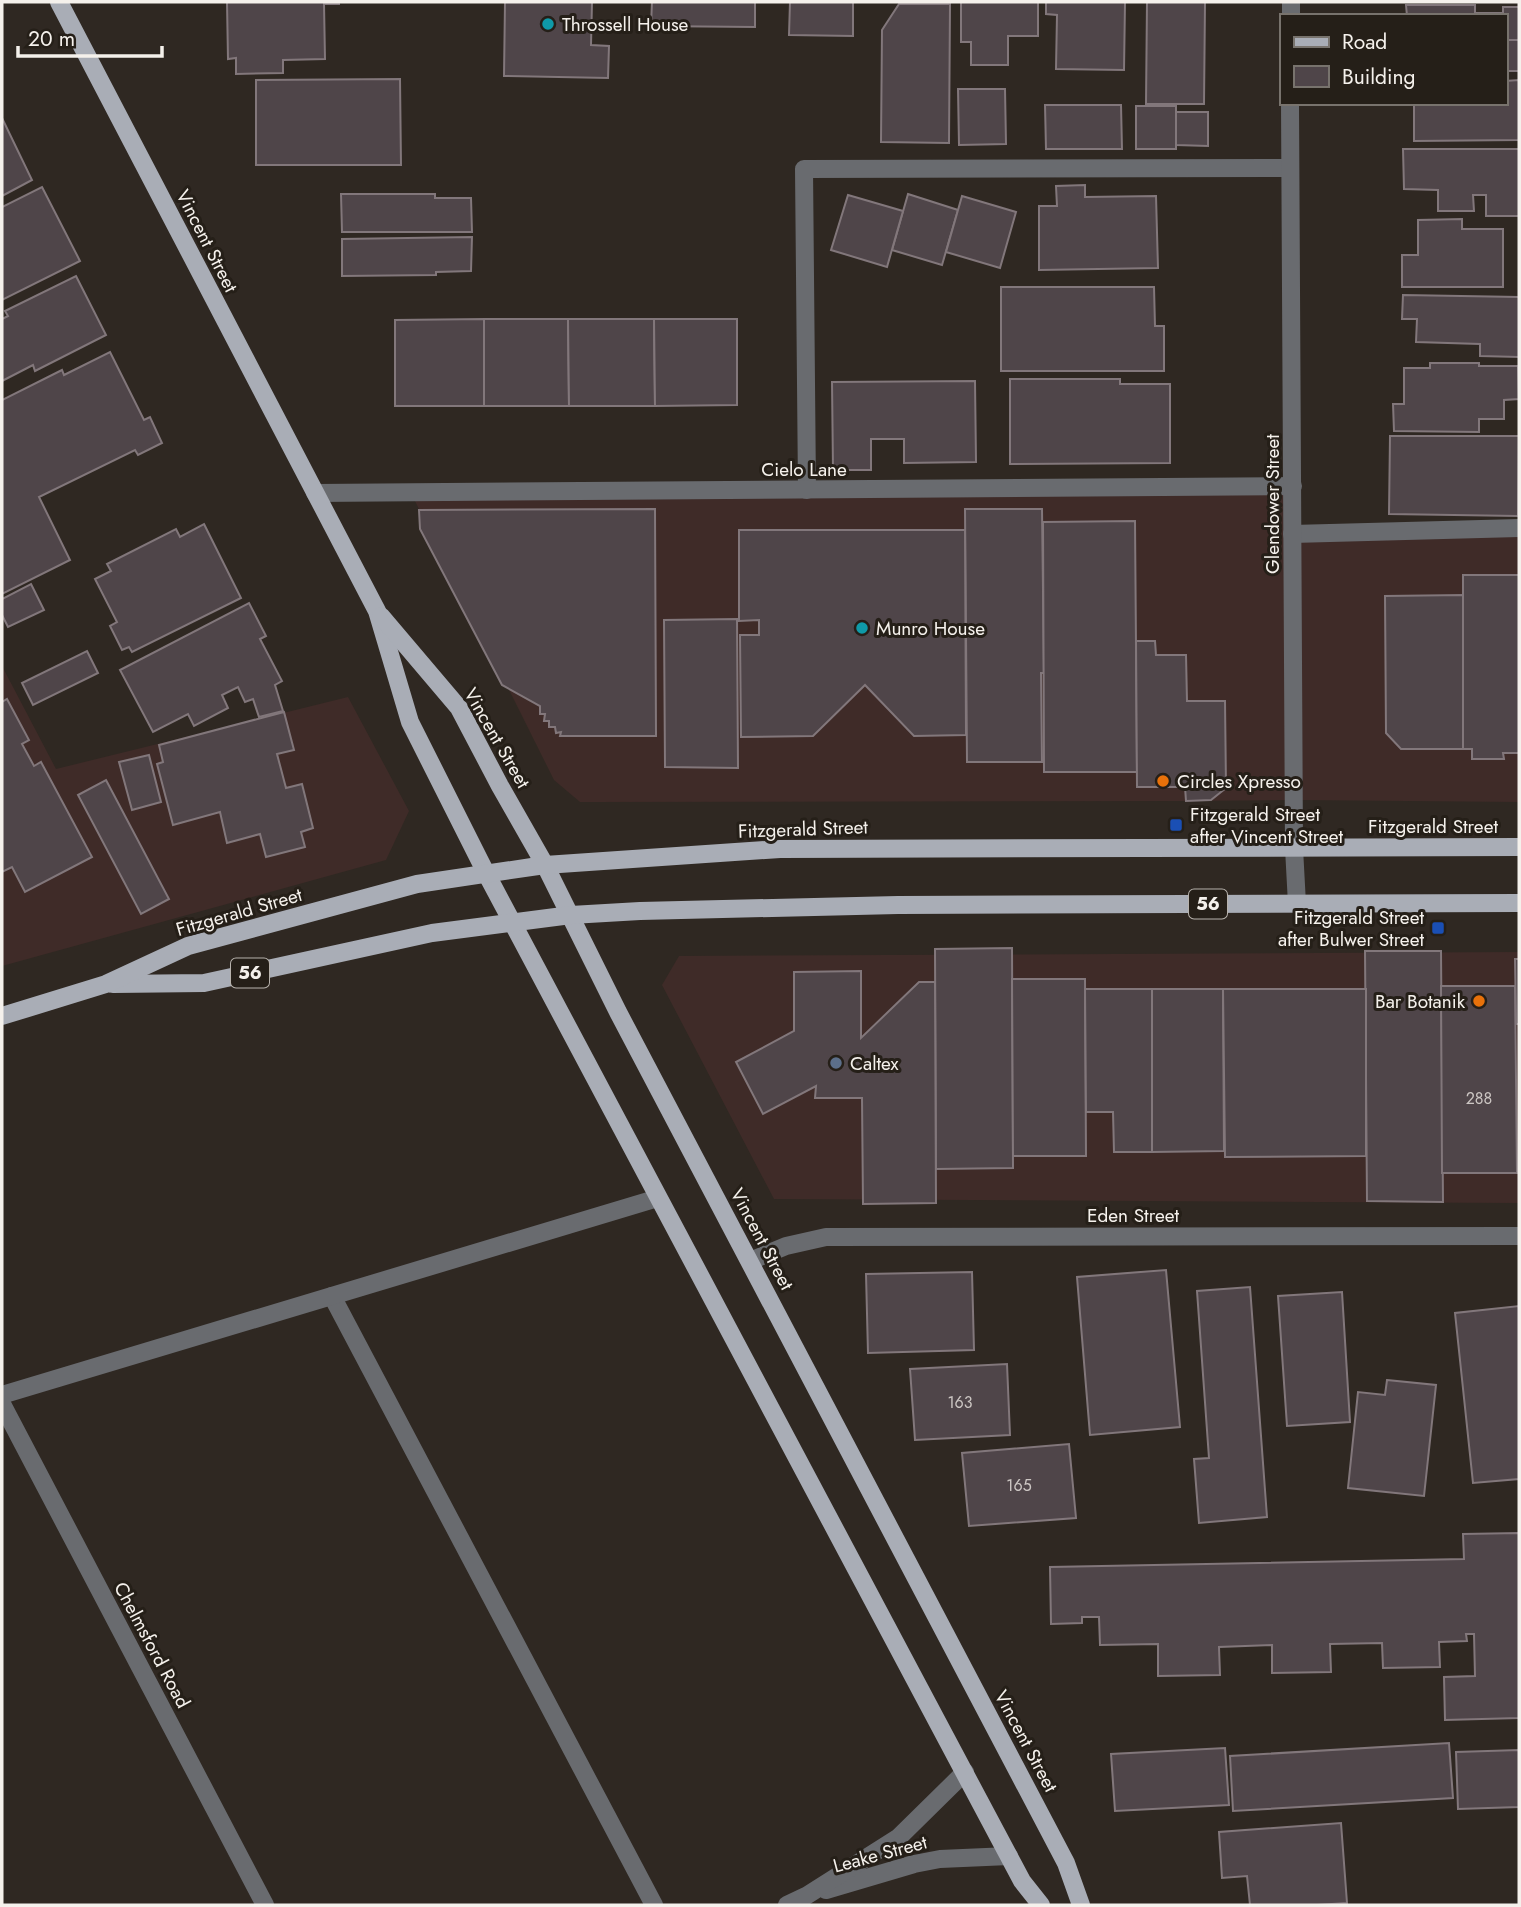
<svg xmlns="http://www.w3.org/2000/svg" width="1521" height="1907" viewBox="0 0 1521 1907" font-family="Jost,sans-serif">
  <style>
    .commercial { fill: #3f2b28 }
    .building { fill: #4f4549; stroke: #82777b; stroke-width: 2 }
    .lines { fill: none; stroke-linecap: round; stroke-linejoin: round }
    .lane { stroke: #696b6f; stroke-width: 18 }
    .street { stroke: #696b6f; stroke-width: 18 }
    .primary { stroke: #a9adb6; stroke-width: 18 }
    .culture-dot { fill: #0f9aa8; stroke: #251f18; stroke-width: 2.5 }
    .food-dot { fill: #e8710a; stroke: #251f18; stroke-width: 2.5 }
    .transit-dot { fill: #1a4fb4; stroke: #251f18; stroke-width: 2.5 }
    .service-dot { fill: #5c6f8a; stroke: #251f18; stroke-width: 2.5 }
    .labels { text-anchor: middle; dominant-baseline: central; stroke-width: 6; stroke-linejoin: round; paint-order: stroke }
    .number-label { font-size: 16px; fill: #ccc6c3 }
    .shield { fill: #251f18; stroke: #b7b2ac; stroke-width: 2 }
    .shield-label { font-size: 18px; font-weight: bold; fill: #f5f1ec }
    .poi-label { font-size: 19px; fill: #f5f1ec; stroke: #251f18; text-anchor: start }
    .street-label { font-size: 19px; fill: #f5f1ec; stroke: #251f18 }
  </style>
  <rect width="100%" height="100%" fill="#2f2822"/>
  <g class="commercial">
    <path d="M 1293,486 L 1292,534 L 1519,528 L 1519,802 L 1295,800 L 1186,801 L 580,802 L 554,780 L 411,493 Z"/>
    <path d="M 2,666 L 56,769 L 348,697 L 409,811 L 386,860 L 2,966 Z"/>
    <path d="M 1519,952 L 1519,1203 L 774,1199 L 662,985 L 679,956 Z"/>
  </g>
  <g class="building">
    <path d="M 227,2 L 339,2 L 339,4 L 324,4 L 325,59 L 283,60 L 283,73 L 236,74 L 236,58 L 228,59 Z"/>
    <path d="M 505,2 L 592,2 L 591,45 L 609,46 L 608,78 L 504,76 Z"/>
    <path d="M 652,2 L 755,2 L 755,27 L 651,26 Z"/>
    <path d="M 790,2 L 853,2 L 853,36 L 789,35 Z"/>
    <path d="M 961,2 L 1038,2 L 1038,36 L 1008,36 L 1008,65 L 971,65 L 971,42 L 961,42 Z"/>
    <path d="M 1046,2 L 1125,2 L 1124,70 L 1056,69 L 1057,15 L 1046,14 Z"/>
    <path d="M 1147,2 L 1205,2 L 1204,104 L 1146,104 Z"/>
    <path d="M 899,4 L 950,4 L 949,143 L 881,142 L 882,30 Z"/>
    <path d="M 1406,5 L 1475,5 L 1475,13 L 1503,13 L 1503,7 L 1519,7 L 1519,40 L 1505,40 L 1505,16 L 1407,16 Z"/>
    <rect x="1505" y="40" width="14" height="31"/>
    <path d="M 400,79 L 401,165 L 256,165 L 256,80 Z"/>
    <path d="M 1519,80 L 1519,140 L 1414,141 L 1414,103 L 1505,103 L 1505,81 Z"/>
    <path d="M 958,89 L 1005,89 L 1006,144 L 959,145 Z"/>
    <path d="M 1045,105 L 1121,105 L 1122,149 L 1046,149 Z"/>
    <rect x="1136" y="106" width="40" height="43"/>
    <path d="M 1176,112 L 1208,112 L 1208,146 L 1176,145 Z"/>
    <path d="M 2,118 L 32,180 L 2,196 Z"/>
    <path d="M 1403,149 L 1519,149 L 1519,216 L 1486,216 L 1486,195 L 1473,195 L 1474,211 L 1438,211 L 1438,190 L 1404,189 Z"/>
    <path d="M 1085,185 L 1085,197 L 1156,196 L 1158,268 L 1039,270 L 1039,206 L 1057,206 L 1056,186 Z"/>
    <path d="M 42,187 L 80,261 L 2,300 L 2,207 Z"/>
    <path d="M 341,194 L 435,194 L 435,198 L 471,198 L 472,232 L 342,232 Z"/>
    <path d="M 908,194 L 958,210 L 942,265 L 892,250 Z"/>
    <path d="M 848,195 L 903,211 L 887,267 L 831,250 Z"/>
    <path d="M 962,196 L 1016,212 L 1000,268 L 946,252 Z"/>
    <path d="M 1462,219 L 1462,229 L 1503,229 L 1503,287 L 1402,287 L 1402,255 L 1418,255 L 1418,220 Z"/>
    <path d="M 472,237 L 471,271 L 436,272 L 436,275 L 342,276 L 342,239 Z"/>
    <path d="M 76,276 L 106,335 L 35,371 L 33,365 L 2,381 L 2,319 L 8,316 L 5,311 Z"/>
    <path d="M 1001,287 L 1154,287 L 1155,326 L 1164,326 L 1164,371 L 1001,371 Z"/>
    <path d="M 1403,295 L 1519,297 L 1519,357 L 1480,356 L 1480,344 L 1416,342 L 1417,319 L 1402,319 Z"/>
    <path d="M 484,319 L 568,319 L 569,406 L 484,406 Z"/>
    <path d="M 484,319 L 484,406 L 395,406 L 395,320 Z"/>
    <path d="M 568,319 L 654,319 L 655,406 L 569,406 Z"/>
    <path d="M 654,319 L 737,319 L 737,405 L 655,406 Z"/>
    <path d="M 110,352 L 144,420 L 150,417 L 162,443 L 138,455 L 135,450 L 39,497 L 70,560 L 2,594 L 2,400 L 62,370 L 64,375 Z"/>
    <path d="M 1430,363 L 1479,363 L 1479,366 L 1518,366 L 1519,399 L 1504,400 L 1504,419 L 1479,419 L 1479,432 L 1394,431 L 1393,404 L 1404,404 L 1404,368 L 1430,368 Z"/>
    <path d="M 1010,379 L 1120,379 L 1120,384 L 1170,384 L 1170,463 L 1010,464 Z"/>
    <path d="M 975,381 L 976,462 L 904,463 L 904,439 L 871,439 L 871,470 L 833,470 L 832,382 Z"/>
    <path d="M 1390,436 L 1519,436 L 1518,516 L 1389,514 Z"/>
    <path d="M 655,509 L 656,736 L 560,736 L 561,732 L 556,733 L 555,727 L 549,727 L 549,721 L 544,721 L 545,714 L 540,714 L 540,706 L 502,685 L 420,529 L 419,510 Z"/>
    <path d="M 965,509 L 1042,509 L 1044,673 L 1041,673 L 1042,762 L 967,762 Z"/>
    <path d="M 1135,521 L 1137,772 L 1044,772 L 1043,522 Z"/>
    <path d="M 204,524 L 241,598 L 132,652 L 129,647 L 122,650 L 110,626 L 117,622 L 95,579 L 111,571 L 107,564 L 176,529 L 180,537 Z"/>
    <path d="M 739,530 L 965,530 L 966,735 L 914,736 L 865,685 L 813,736 L 741,737 L 740,635 L 759,635 L 759,620 L 739,621 Z"/>
    <path d="M 1463,575 L 1519,575 L 1519,753 L 1503,753 L 1504,759 L 1472,759 L 1472,749 L 1463,749 Z"/>
    <path d="M 31,584 L 44,610 L 8,627 L 2,615 L 2,599 Z"/>
    <path d="M 1463,595 L 1463,749 L 1401,749 L 1386,733 L 1385,596 Z"/>
    <path d="M 249,603 L 266,636 L 260,639 L 282,681 L 275,685 L 283,711 L 259,717 L 253,699 L 245,702 L 238,687 L 222,695 L 228,708 L 194,726 L 188,714 L 153,732 L 120,670 Z"/>
    <path d="M 737,619 L 738,768 L 665,767 L 664,620 Z"/>
    <path d="M 1136,641 L 1155,641 L 1156,655 L 1186,655 L 1187,701 L 1225,701 L 1226,788 L 1211,800 L 1186,801 L 1185,787 L 1137,787 Z"/>
    <path d="M 87,651 L 98,673 L 33,705 L 22,683 Z"/>
    <path d="M 7,699 L 29,740 L 22,744 L 34,766 L 41,762 L 92,857 L 25,892 L 12,867 L 2,872 L 2,702 Z"/>
    <path d="M 284,712 L 294,750 L 277,754 L 286,788 L 302,784 L 313,828 L 301,832 L 305,847 L 266,857 L 260,834 L 227,843 L 220,812 L 173,825 L 157,764 L 163,762 L 159,745 Z"/>
    <path d="M 149,755 L 161,802 L 132,810 L 119,762 Z"/>
    <path d="M 106,780 L 169,899 L 141,914 L 78,795 Z"/>
    <path d="M 1012,948 L 1013,1168 L 936,1169 L 935,949 Z"/>
    <path d="M 1365,951 L 1441,951 L 1443,1202 L 1367,1201 Z"/>
    <path d="M 1515,959 L 1519,959 L 1519,1024 L 1516,1024 Z"/>
    <path d="M 861,971 L 861,1038 L 919,982 L 935,982 L 936,1203 L 863,1204 L 862,1098 L 815,1098 L 816,1086 L 763,1114 L 736,1062 L 794,1031 L 794,972 Z"/>
    <path d="M 1012,979 L 1085,979 L 1086,1156 L 1013,1156 Z"/>
    <path d="M 1441,986 L 1515,986 L 1517,1173 L 1442,1173 Z"/>
    <path d="M 1085,989 L 1152,989 L 1152,1152 L 1114,1152 L 1113,1112 L 1086,1112 Z"/>
    <path d="M 1152,989 L 1223,989 L 1224,1151 L 1152,1152 Z"/>
    <path d="M 1223,989 L 1366,989 L 1366,1156 L 1225,1157 Z"/>
    <path d="M 1166,1270 L 1180,1427 L 1090,1435 L 1077,1277 Z"/>
    <path d="M 972,1272 L 974,1350 L 868,1353 L 866,1274 Z"/>
    <path d="M 1250,1287 L 1267,1517 L 1199,1523 L 1194,1459 L 1209,1458 L 1197,1291 Z"/>
    <path d="M 1342,1292 L 1350,1422 L 1287,1426 L 1278,1296 Z"/>
    <path d="M 1519,1306 L 1519,1479 L 1473,1483 L 1455,1313 Z"/>
    <path d="M 1007,1364 L 1010,1435 L 915,1440 L 910,1369 Z"/>
    <path d="M 1387,1380 L 1436,1385 L 1424,1496 L 1348,1488 L 1358,1392 L 1385,1395 Z"/>
    <path d="M 1069,1444 L 1076,1518 L 969,1526 L 962,1453 Z"/>
    <path d="M 1519,1533 L 1519,1718 L 1445,1720 L 1444,1677 L 1475,1676 L 1474,1634 L 1466,1634 L 1467,1641 L 1439,1642 L 1440,1667 L 1383,1668 L 1382,1643 L 1330,1644 L 1331,1672 L 1272,1673 L 1272,1645 L 1219,1647 L 1220,1675 L 1158,1676 L 1158,1644 L 1100,1645 L 1099,1617 L 1082,1617 L 1082,1623 L 1051,1624 L 1050,1567 L 1464,1559 L 1463,1534 Z"/>
    <path d="M 1449,1743 L 1453,1798 L 1233,1811 L 1230,1756 Z"/>
    <path d="M 1225,1748 L 1229,1805 L 1115,1811 L 1111,1754 Z"/>
    <path d="M 1519,1750 L 1519,1807 L 1458,1809 L 1456,1752 Z"/>
    <path d="M 1341,1823 L 1347,1903 L 1317,1905 L 1250,1905 L 1247,1876 L 1222,1878 L 1219,1832 Z"/>
  </g>
  <g class="lines">
    <g class="lane">
      <path d="M 807,490 L 804,169 L 1289,168"/>
      <path d="M 315,493 L 1293,486"/>
      <path d="M 1292,534 L 1519,528"/>
      <path d="M 332,1296 L 654,1905"/>
      <path d="M 2,1395 L 658,1198"/>
    </g>
    <g class="street">
      <path d="M 1291,16 L 1291,2"/>
      <path d="M 1290,103 L 1294,848 L 1297,904"/>
      <path d="M 750,1261 L 786,1246 L 826,1237 L 1519,1236"/>
      <path d="M 2,1404 L 265,1905"/>
      <path d="M 826,1890 L 914,1864 L 940,1859 L 1009,1856"/>
      <path d="M 787,1905 L 806,1896 L 899,1837 L 965,1772"/>
    </g>
    <g class="primary">
      <path d="M 59,2 L 377,611 L 410,722 L 486,873 L 1022,1881 L 1041,1905"/>
      <path d="M 381,616 L 459,708 L 500,786 L 545,865 L 618,1012 L 1066,1863 L 1081,1905"/>
      <path d="M 113,984 L 204,983 L 432,933 L 571,915 L 640,911 L 898,905 L 1519,903"/>
      <path d="M 2,1016 L 106,984 L 188,946 L 417,884 L 545,865 L 780,849 L 1519,847"/>
    </g>
  </g>
  <g class="culture-dot">
    <circle cx="548" cy="24" r="7"/>
    <circle cx="862" cy="628" r="7"/>
  </g>
  <g class="food-dot">
    <circle cx="1163" cy="781" r="7"/>
    <circle cx="1479" cy="1001" r="7"/>
  </g>
  <g class="transit-dot">
    <rect x="1169" y="818" width="14" height="14" rx="3.5"/>
    <rect x="1431" y="921" width="14" height="14" rx="3.5"/>
  </g>
  <circle class="service-dot" cx="836" cy="1063" r="7"/>
  <g class="labels">
    <g class="number-label">
      <text x="1479" y="1098">288</text>
      <text x="960" y="1402">163</text>
      <text x="1019" y="1485">165</text>
    </g>
    <g class="shield">
      <rect x="1189" y="889.5" width="38" height="29" rx="5"/>
      <rect x="231" y="958.5" width="38" height="29" rx="5"/>
    </g>
    <g class="shield-label">
      <text x="1208" y="904">56</text>
      <text x="250" y="973">56</text>
    </g>
    <g class="poi-label">
      <text x="562" y="24">Throssell House</text>
      <text x="876" y="628">Munro House</text>
      <text x="1177" y="781">Circles Xpresso</text>
      <text x="1190" y="814">Fitzgerald Street<tspan x="1190" dy="22">after Vincent Street</tspan></text>
      <text x="1424" y="917" text-anchor="end">Fitzgerald Street<tspan x="1424" dy="22">after Bulwer Street</tspan></text>
      <text x="1465" y="1001" text-anchor="end">Bar Botanik</text>
      <text x="850" y="1063">Caltex</text>
    </g>
    <g class="street-label">
      <text transform="translate(207 241) rotate(63)">Vincent Street</text>
      <text x="804" y="469">Cielo Lane</text>
      <text transform="translate(1272 504) rotate(-90)">Glendower Street</text>
      <text transform="translate(497 738) rotate(60)">Vincent Street</text>
      <text x="1433" y="826">Fitzgerald Street</text>
      <text transform="translate(803 829) rotate(-2)">Fitzgerald Street</text>
      <text transform="translate(239 912) rotate(-16)">Fitzgerald Street</text>
      <text x="1133" y="1215">Eden Street</text>
      <text transform="translate(762 1239) rotate(62)">Vincent Street</text>
      <text transform="translate(152 1645) rotate(62)">Chelmsford Road</text>
      <text transform="translate(1026 1741) rotate(62)">Vincent Street</text>
      <text transform="translate(880 1854) rotate(-15)">Leake Street</text>
    </g>
  </g>
  <rect width="1521" height="1907" fill="none" stroke="#f5f1ec" stroke-width="7"/>
  <rect x="1280" y="14" width="228" height="91" fill="#251f18" stroke="#78736d" stroke-width="2"/>
  <rect x="1294" y="37" width="35" height="10" fill="#a9adb6" stroke="#78736d" stroke-width="2"/>
  <text x="1342" y="49" font-size="21" fill="#f5f1ec">Road</text>
  <rect x="1294" y="66" width="35" height="21" fill="#4f4549" stroke="#78736d" stroke-width="2"/>
  <text x="1342" y="84" font-size="21" fill="#f5f1ec">Building</text>
  <path d="M18 46v10h144v-10" fill="none" stroke="#f5f1ec" stroke-width="3.5"/>
  <text x="28" y="46" font-size="21" fill="#f5f1ec" stroke="#251f18" stroke-width="5" paint-order="stroke">20 m</text>
</svg>
